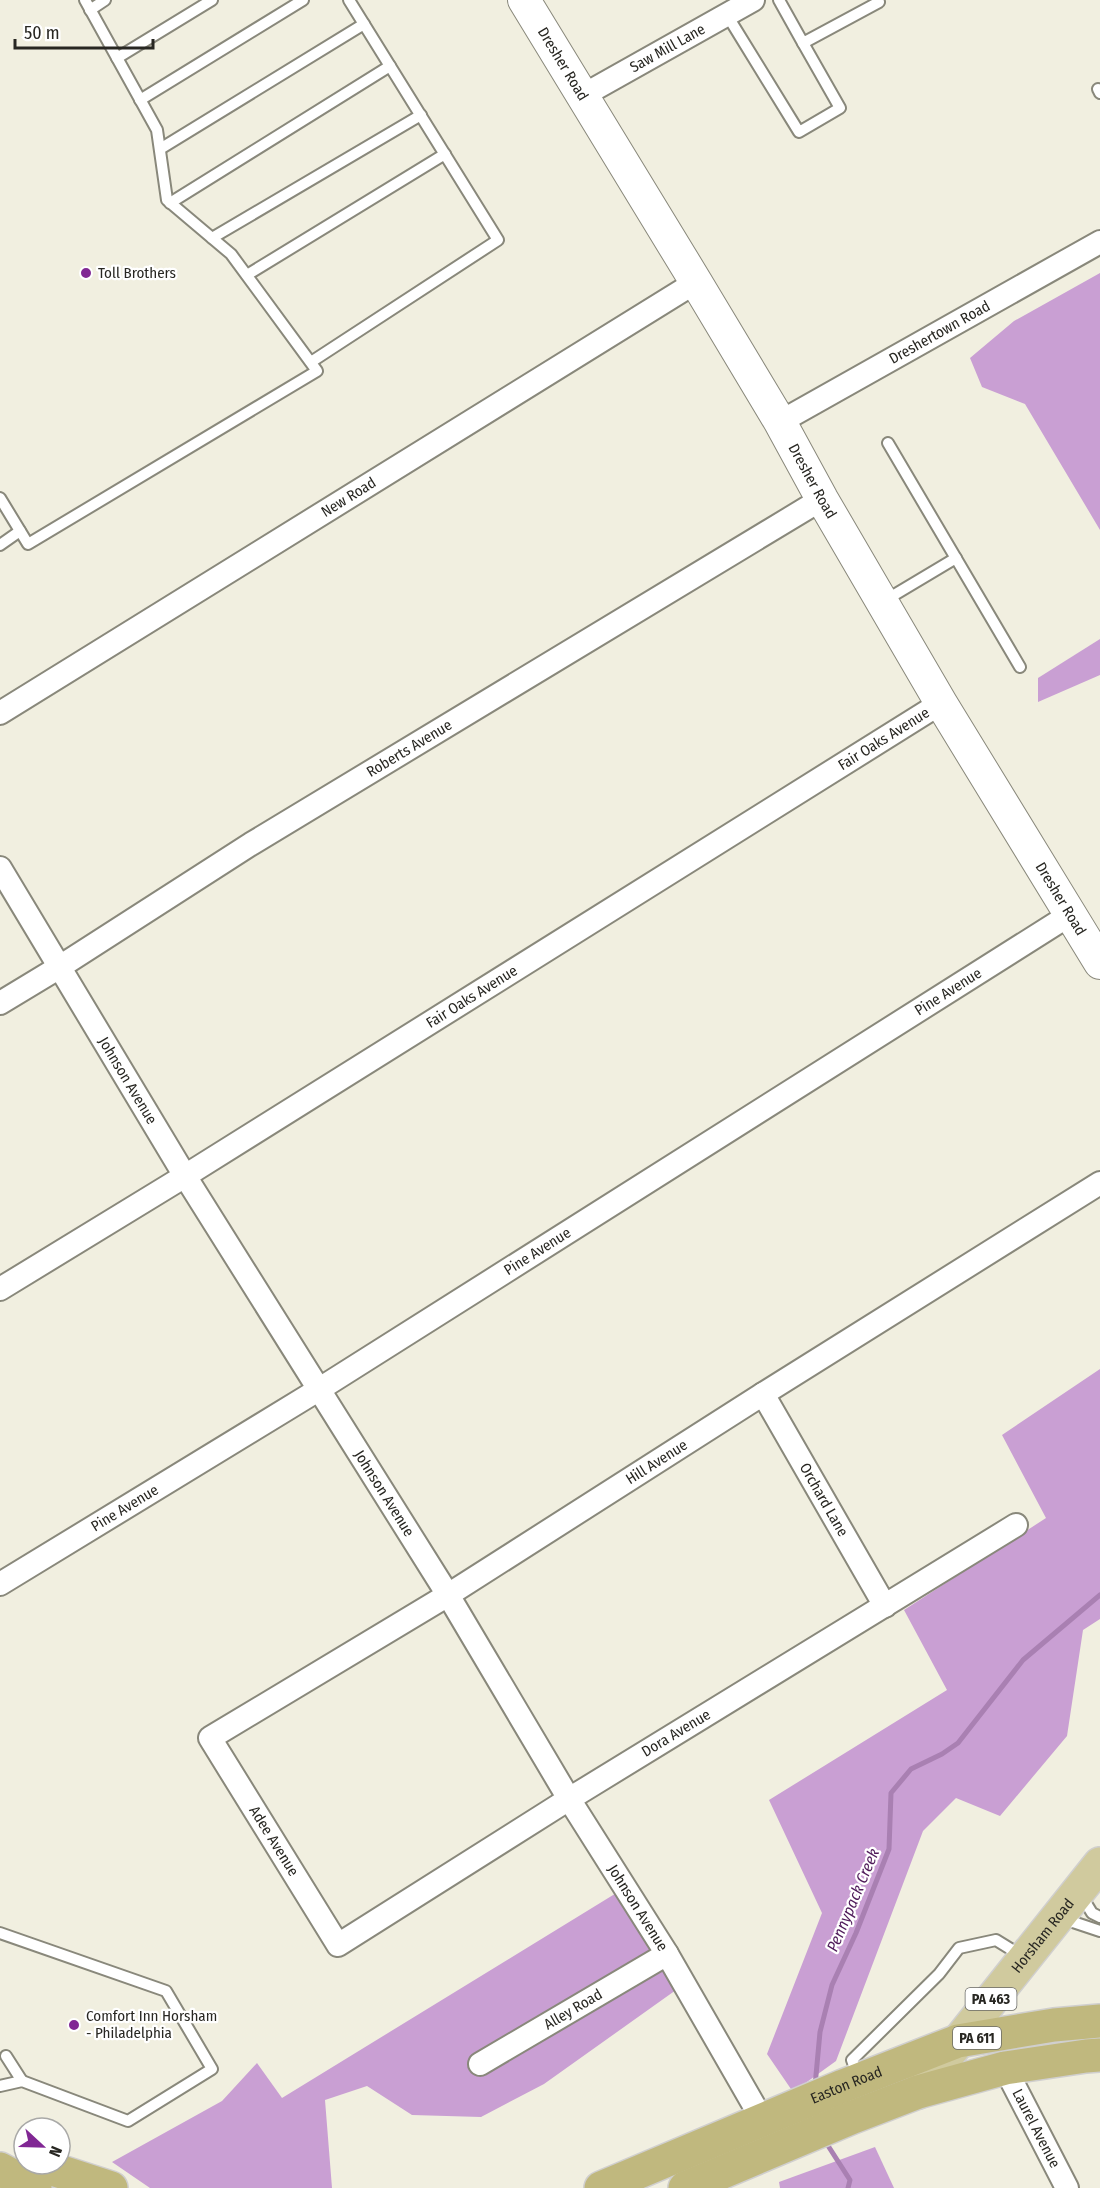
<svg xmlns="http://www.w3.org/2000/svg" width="1100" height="2188" viewBox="0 0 1100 2188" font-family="'Fira Sans Condensed',sans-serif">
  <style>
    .forest { fill: #c99fd3 }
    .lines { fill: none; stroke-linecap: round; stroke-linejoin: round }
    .stream { stroke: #a980b2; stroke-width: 5 }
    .service-casing { stroke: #89887b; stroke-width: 14 }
    .minor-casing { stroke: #89887b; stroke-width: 26 }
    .secondary-casing { stroke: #89887b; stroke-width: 34 }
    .primary-casing { stroke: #d0cfce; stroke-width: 36 }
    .trunk-casing { stroke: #d0cfce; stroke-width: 36 }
    .service { stroke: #fff; stroke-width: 10 }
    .minor { stroke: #fff; stroke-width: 22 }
    .secondary { stroke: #fff; stroke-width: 32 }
    .primary { stroke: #d0ca9e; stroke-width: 33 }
    .trunk { stroke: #c0b87e; stroke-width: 33 }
    .poi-dot { fill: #812794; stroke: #fff; stroke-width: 2 }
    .labels { text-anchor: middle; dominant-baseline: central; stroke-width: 4.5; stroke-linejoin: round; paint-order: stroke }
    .shield { fill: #fff; stroke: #686864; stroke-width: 1.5 }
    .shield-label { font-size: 14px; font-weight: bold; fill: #282722 }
    .street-label { font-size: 15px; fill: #282722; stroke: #fff }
    .poi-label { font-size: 15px; fill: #282722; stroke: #fff; text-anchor: start }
    .water-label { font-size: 16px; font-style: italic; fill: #4f1b5a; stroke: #fff }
  </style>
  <rect width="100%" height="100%" fill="#f1efe0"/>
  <g class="forest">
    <path d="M 1100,273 L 1100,530 L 1025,404 L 982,387 L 970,358 L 1014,321 Z"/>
    <path d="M 1100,639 L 1100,675 L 1038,702 L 1038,678 Z"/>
    <path d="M 1100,1369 L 1100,1619 L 1083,1630 L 1067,1736 L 1000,1816 L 956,1798 L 923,1831 L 836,2061 L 793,2092 L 767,2054 L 822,1913 L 769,1800 L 947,1690 L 904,1610 L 1046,1518 L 1002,1435 Z"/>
    <path d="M 618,1892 L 676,1990 L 544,2084 L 481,2117 L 412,2115 L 367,2086 L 325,2100 L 332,2188 L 150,2188 L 112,2162 L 222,2101 L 257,2063 L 282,2098 Z"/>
    <path d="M 875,2147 L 894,2188 L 780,2188 L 779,2182 Z"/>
  </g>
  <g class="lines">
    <g class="stream">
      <path d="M 815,2086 L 820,2032 L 832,1985 L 856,1933 L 889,1849 L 891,1793 L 911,1769 L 942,1754 L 958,1743 L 1023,1660 L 1100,1595"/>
      <path d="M 825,2141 L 850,2180 L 848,2188"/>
    </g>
    <g class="service-casing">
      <g id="service">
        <path d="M 779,0 L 803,43 L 879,2"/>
        <path d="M 90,10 L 105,0"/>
        <path d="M 727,15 L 799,132 L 840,108 L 803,43"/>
        <path d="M 117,58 L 212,0"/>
        <path d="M 1098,89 L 1100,93"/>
        <path d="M 140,100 L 303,0"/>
        <path d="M 160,149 L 364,24"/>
        <path d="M 170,203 L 390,66"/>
        <path d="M 212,238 L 421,115"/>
        <path d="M 247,275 L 445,154"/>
        <path d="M 311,362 L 498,240 L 349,0"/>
        <path d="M 888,443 L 1020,667"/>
        <path d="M 0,498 L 28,544 L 317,371 L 231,254 L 167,200 L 157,130 L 85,0"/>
        <path d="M 0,545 L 20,531"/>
        <path d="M 884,601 L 956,558"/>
        <path d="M 1081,1895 L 1092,1913 L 1100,1917"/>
        <path d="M 1064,1919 L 1100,1931"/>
        <path d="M 0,1933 L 166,1991 L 212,2069 L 128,2121 L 22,2081 L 0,2086"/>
        <path d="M 6,2056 L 22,2081"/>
        <path d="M 858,2077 L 852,2060 L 939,1974 L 959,1948 L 996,1940 L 1022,1956"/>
      </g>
    </g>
    <g class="minor-casing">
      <g id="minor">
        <path id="s1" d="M 582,96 L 753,0"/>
        <path id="s2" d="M 780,422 L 1100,242"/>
        <path id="s3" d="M 0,713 L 696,282"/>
        <path id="s4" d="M 0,868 L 185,1176 L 448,1595 L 569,1799 L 667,1954 L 763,2121"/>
        <path id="s5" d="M 0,1003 L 58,968 L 251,844 L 822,499"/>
        <path id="s6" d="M 0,1289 L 185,1176 L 941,703"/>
        <path id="s7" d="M 763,1394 L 885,1606"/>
        <path id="s8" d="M 1016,1525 L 569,1799 L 338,1945 L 210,1738 L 448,1595 L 763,1394 L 1100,1183"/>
        <path id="s9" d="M 0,1584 L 318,1390 L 1071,914"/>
        <path id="s10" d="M 480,2064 L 667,1954"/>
        <path id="s11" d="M 1005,2068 L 1067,2188"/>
      </g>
    </g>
    <g class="secondary-casing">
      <g id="secondary">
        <path id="s12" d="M 524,0 L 696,282 L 780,422 L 822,499 L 941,703 L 1100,963"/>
      </g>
    </g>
    <g class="primary-casing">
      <g id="primary">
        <path id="s13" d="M 918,2092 L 1100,1864"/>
      </g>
    </g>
    <g class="trunk-casing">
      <g id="trunk">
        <path d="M 37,2164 L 111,2188"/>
        <path d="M 0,2169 L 35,2188"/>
        <path id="s14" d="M 601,2188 L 843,2086 L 958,2041 L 1054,2025 L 1100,2021"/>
        <path d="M 685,2188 L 853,2117 L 918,2092 L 1005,2068 L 1086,2056 L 1100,2055"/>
      </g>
    </g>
    <use href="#service" class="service"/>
    <use href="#minor" class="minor"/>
    <use href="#secondary" class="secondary"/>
    <use href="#primary" class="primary"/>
    <use href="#trunk" class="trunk"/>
  </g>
  <g class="poi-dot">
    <circle cx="86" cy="273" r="6"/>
    <circle cx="74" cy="2025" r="6"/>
  </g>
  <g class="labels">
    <g class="shield">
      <rect x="965.5" y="1988" width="51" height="22" rx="4.5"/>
      <rect x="953" y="2027" width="48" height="22" rx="4.5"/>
    </g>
    <g class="shield-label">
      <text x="991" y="1999">PA 463</text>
      <text x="977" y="2038">PA 611</text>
    </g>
    <g class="street-label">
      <text stroke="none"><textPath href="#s1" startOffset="98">Saw Mill Lane</textPath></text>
      <text stroke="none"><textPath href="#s12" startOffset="75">Dresher Road</textPath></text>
      <text stroke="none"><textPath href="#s2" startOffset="183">Dreshertown Road</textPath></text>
      <text stroke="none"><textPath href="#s12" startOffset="561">Dresher Road</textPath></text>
      <text stroke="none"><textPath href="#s3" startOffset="410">New Road</textPath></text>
      <text stroke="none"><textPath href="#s6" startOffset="1041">Fair Oaks Avenue</textPath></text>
      <text stroke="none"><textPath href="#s5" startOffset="482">Roberts Avenue</textPath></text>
      <text stroke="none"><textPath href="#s12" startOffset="1047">Dresher Road</textPath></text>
      <text stroke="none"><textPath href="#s9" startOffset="1118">Pine Avenue</textPath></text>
      <text stroke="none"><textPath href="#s6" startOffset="555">Fair Oaks Avenue</textPath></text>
      <text stroke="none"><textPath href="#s4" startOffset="248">Johnson Avenue</textPath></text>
      <text stroke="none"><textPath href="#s9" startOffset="632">Pine Avenue</textPath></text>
      <text stroke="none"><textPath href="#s8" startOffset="1566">Hill Avenue</textPath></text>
      <text stroke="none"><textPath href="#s4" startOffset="734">Johnson Avenue</textPath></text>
      <text stroke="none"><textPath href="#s7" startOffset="122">Orchard Lane</textPath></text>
      <text stroke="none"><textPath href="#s9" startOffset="146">Pine Avenue</textPath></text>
      <text transform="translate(676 1733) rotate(-31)">Dora Avenue</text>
      <text transform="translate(274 1841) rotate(58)">Adee Avenue</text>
      <text stroke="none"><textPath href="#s4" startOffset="1220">Johnson Avenue</textPath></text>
      <text stroke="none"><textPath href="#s13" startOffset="200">Horsham Road</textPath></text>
      <text stroke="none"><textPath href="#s10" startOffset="108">Alley Road</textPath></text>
      <text stroke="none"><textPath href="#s14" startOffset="266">Easton Road</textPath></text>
      <text stroke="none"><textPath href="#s11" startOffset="68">Laurel Avenue</textPath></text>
    </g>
    <g class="poi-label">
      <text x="98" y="273">Toll Brothers</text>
      <text x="86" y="2016">Comfort Inn Horsham<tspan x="86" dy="17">- Philadelphia</tspan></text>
    </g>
    <g class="water-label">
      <text transform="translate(853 1900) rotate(-67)">Pennypack Creek</text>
    </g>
  </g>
  <g transform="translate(42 2146) rotate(112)"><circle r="28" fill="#ffffff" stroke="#a9a9a7" stroke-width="1.5"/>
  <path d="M0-4.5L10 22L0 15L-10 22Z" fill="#812794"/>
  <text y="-9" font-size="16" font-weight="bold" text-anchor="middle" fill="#282722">N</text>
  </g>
  <path d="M15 39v9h138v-9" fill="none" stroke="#282722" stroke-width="3"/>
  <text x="24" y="39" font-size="18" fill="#282722" stroke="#ffffff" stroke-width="4.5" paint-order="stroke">50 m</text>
</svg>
